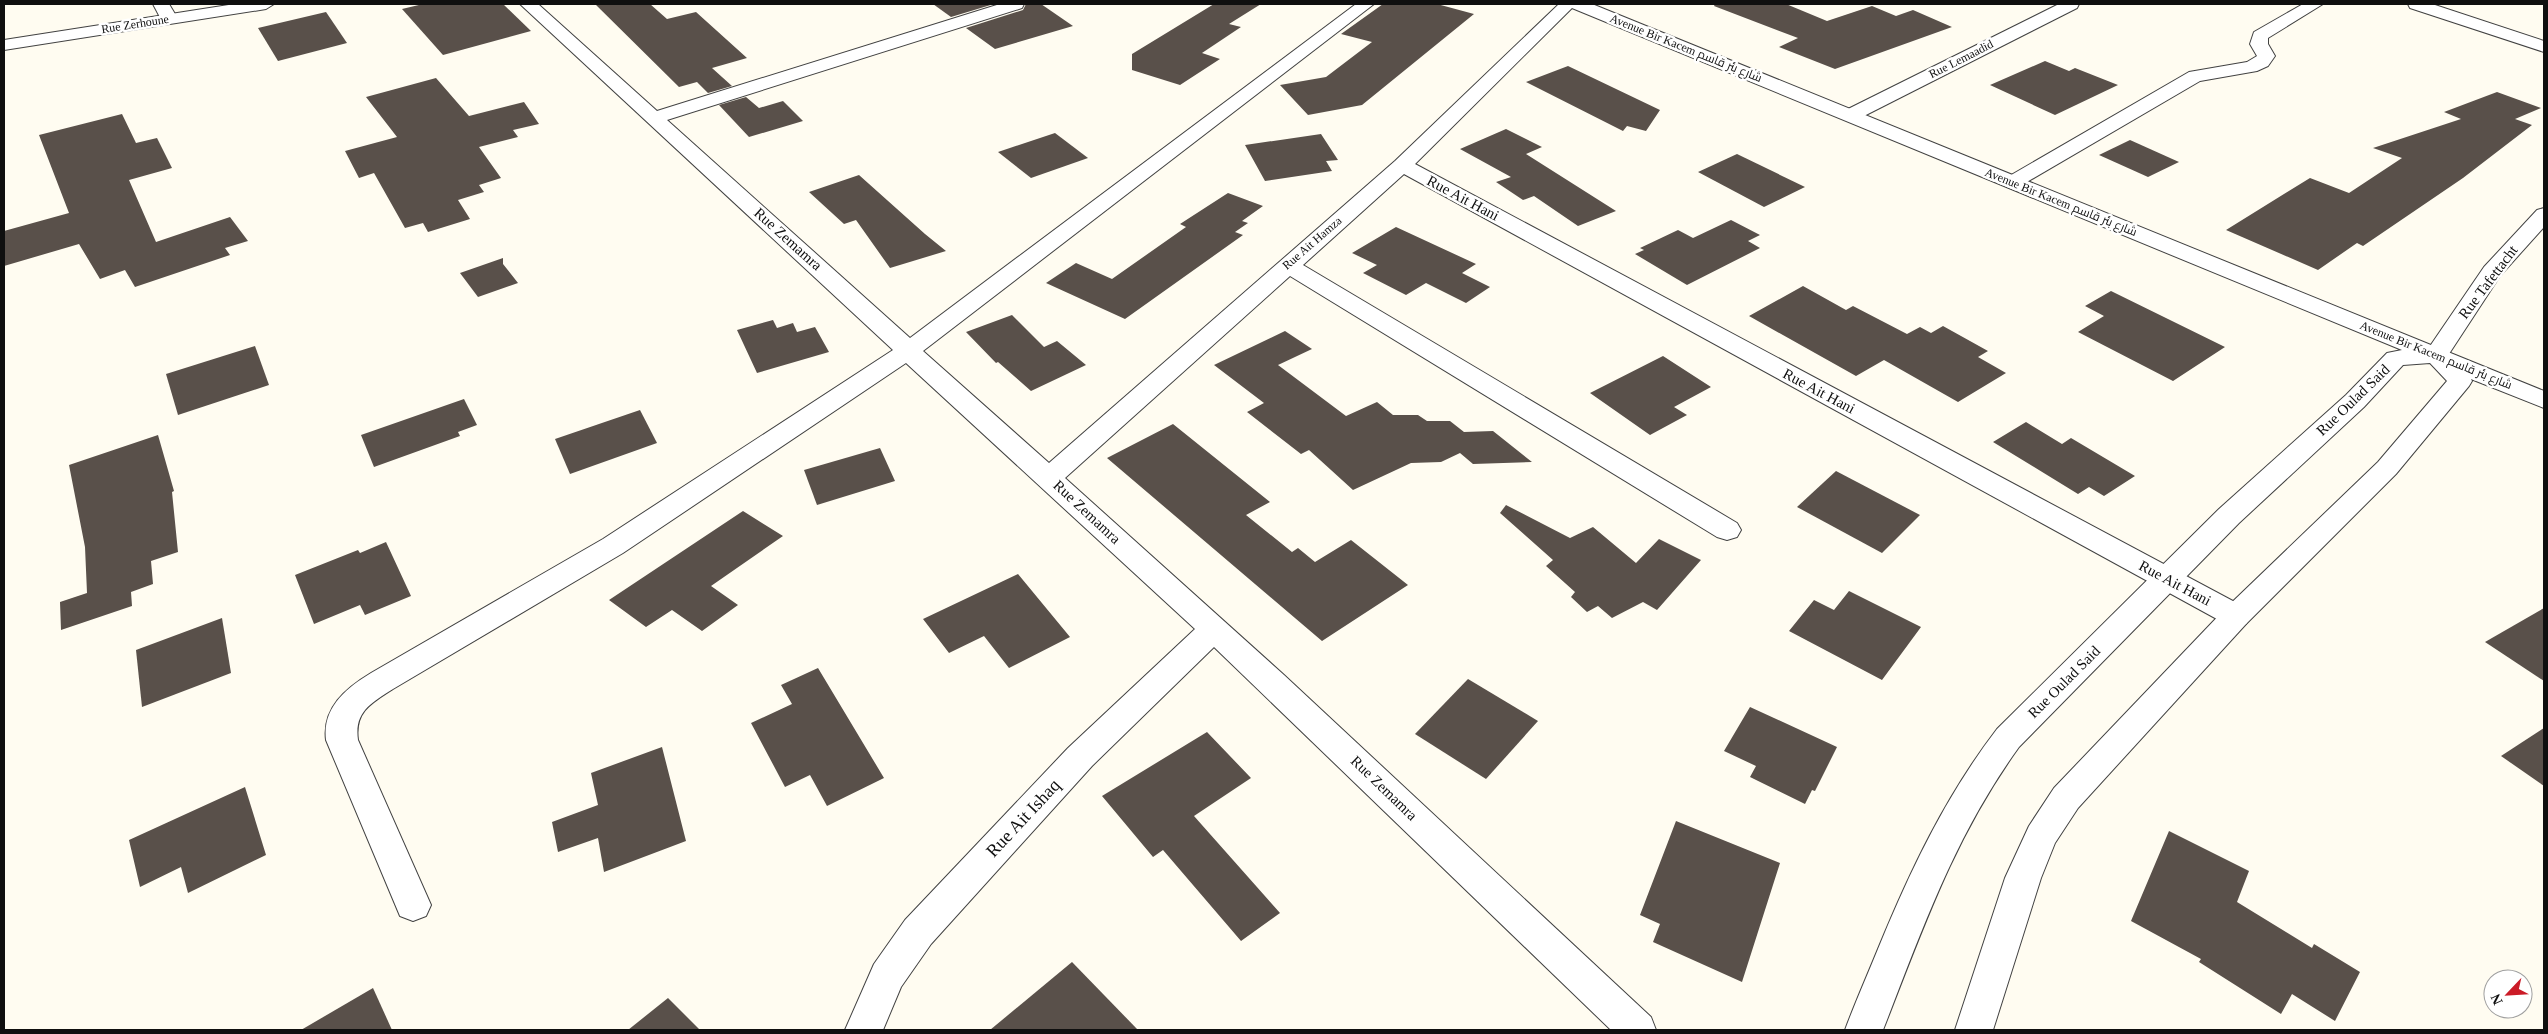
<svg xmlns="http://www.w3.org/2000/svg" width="2548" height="1034" viewBox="0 0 2548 1034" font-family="'Times New Roman',Cairo,serif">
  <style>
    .building { fill: #59504a }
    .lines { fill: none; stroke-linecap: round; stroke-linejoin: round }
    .minor-casing { stroke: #424242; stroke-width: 2 }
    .tertiary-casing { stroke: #424242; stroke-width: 2 }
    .minor { fill: #fff; fill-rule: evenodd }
    .tertiary { fill: #fff; fill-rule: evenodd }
    .labels { text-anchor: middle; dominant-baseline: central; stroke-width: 5; stroke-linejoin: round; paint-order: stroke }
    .far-street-label { font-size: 12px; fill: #0f0f0f; stroke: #fff }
    .street-label { font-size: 15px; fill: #0f0f0f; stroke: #fff }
    .near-street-label { font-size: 18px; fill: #0f0f0f; stroke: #fff }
  </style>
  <rect width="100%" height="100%" fill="#fffcf1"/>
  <g class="building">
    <path d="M 423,4 L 503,4 L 531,31 L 443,55 L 402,9 Z"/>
    <path d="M 595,4 L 650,4 L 667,19 L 696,12 L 747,58 L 712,68 L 732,86 L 708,93 L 697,82 L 679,87 Z"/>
    <path d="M 933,4 L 994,4 L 951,17 Z"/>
    <path d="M 1026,4 L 1041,4 L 1073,26 L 995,49 L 966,28 L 1023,10 Z"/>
    <path d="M 1214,4 L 1261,4 L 1229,24 L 1241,27 L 1202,53 L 1220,59 L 1180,85 L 1132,70 L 1132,54 Z"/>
    <path d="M 1383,4 L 1437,4 L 1474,14 L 1362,105 L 1308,115 L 1280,85 L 1326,77 L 1372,42 L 1341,34 Z"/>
    <path d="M 1715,4 L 1786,4 L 1827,21 L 1872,6 L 1896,16 L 1913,10 L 1952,27 L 1835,69 L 1779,47 L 1798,38 L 1714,6 Z"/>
    <path d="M 326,12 L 347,43 L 278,61 L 258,28 Z"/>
    <path d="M 2045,61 L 2069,71 L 2075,68 L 2118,85 L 2055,115 L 1990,85 Z"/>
    <path d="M 1568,66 L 1660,110 L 1646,131 L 1627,126 L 1623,131 L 1526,82 Z"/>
    <path d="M 436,78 L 469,116 L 524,102 L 539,124 L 513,130 L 518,137 L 479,147 L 501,178 L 479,185 L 484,192 L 458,200 L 470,219 L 428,232 L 423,223 L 405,228 L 374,173 L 359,178 L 345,151 L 397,137 L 366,97 Z"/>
    <path d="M 2497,92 L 2541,108 L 2515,119 L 2532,125 L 2463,178 L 2363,246 L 2357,243 L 2318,270 L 2226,230 L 2310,178 L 2349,193 L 2402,158 L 2373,148 L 2461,119 L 2444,112 Z"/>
    <path d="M 746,97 L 759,108 L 783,101 L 803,121 L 749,137 L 719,105 Z"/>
    <path d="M 122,114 L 136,143 L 157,138 L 172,168 L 129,180 L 156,242 L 230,217 L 248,241 L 225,248 L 230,255 L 135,287 L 125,270 L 100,279 L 79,244 L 4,266 L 4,231 L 69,213 L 39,135 Z"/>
    <path d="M 1506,129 L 1542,147 L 1526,154 L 1616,211 L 1578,226 L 1534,196 L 1523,200 L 1496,182 L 1511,177 L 1460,149 Z"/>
    <path d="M 1055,133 L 1088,158 L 1031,178 L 998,152 Z"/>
    <path d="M 1321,134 L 1338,160 L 1326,161 L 1332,171 L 1265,181 L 1245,145 Z"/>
    <path d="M 2130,140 L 2179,162 L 2148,177 L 2099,155 Z"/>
    <path d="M 1737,154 L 1805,187 L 1764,207 L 1698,172 Z"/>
    <path d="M 859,175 L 925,234 L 946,251 L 890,268 L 856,220 L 844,224 L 809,192 Z"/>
    <path d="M 1228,193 L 1263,206 L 1242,221 L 1248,223 L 1235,232 L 1243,235 L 1125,319 L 1046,283 L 1076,263 L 1112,279 L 1186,227 L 1180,224 Z"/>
    <path d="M 1731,220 L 1760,235 L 1748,241 L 1760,248 L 1687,285 L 1635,254 L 1644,250 L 1640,248 L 1678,230 L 1693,238 Z"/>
    <path d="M 1396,227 L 1476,264 L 1462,273 L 1490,287 L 1466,303 L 1426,283 L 1406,295 L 1363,273 L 1377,265 L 1352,253 Z"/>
    <path d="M 503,258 L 503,264 L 518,283 L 478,297 L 460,273 Z"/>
    <path d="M 1803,286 L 1846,310 L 1853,306 L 1907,334 L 1920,327 L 1931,333 L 1943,326 L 1988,351 L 1978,357 L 2006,373 L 1958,402 L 1884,360 L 1856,376 L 1749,316 Z"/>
    <path d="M 2111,291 L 2225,347 L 2173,381 L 2078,332 L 2104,316 L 2085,306 Z"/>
    <path d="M 1012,315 L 1044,347 L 1057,341 L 1086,365 L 1031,391 L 998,362 L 996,363 L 966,332 Z"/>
    <path d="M 773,320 L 777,328 L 793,323 L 797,332 L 815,327 L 829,352 L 757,373 L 737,330 Z"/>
    <path d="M 1285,331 L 1312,349 L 1278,365 L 1346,416 L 1377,402 L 1393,415 L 1418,415 L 1427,421 L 1450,421 L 1464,432 L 1493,431 L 1532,462 L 1473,464 L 1460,453 L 1441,462 L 1411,463 L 1353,490 L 1309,450 L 1301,454 L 1247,412 L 1264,403 L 1214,365 Z"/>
    <path d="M 255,346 L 269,385 L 178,415 L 166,374 Z"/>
    <path d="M 1663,356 L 1711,387 L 1674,407 L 1687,415 L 1650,435 L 1590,393 Z"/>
    <path d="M 464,399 L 477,425 L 458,432 L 460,436 L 374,467 L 361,435 Z"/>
    <path d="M 640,410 L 657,443 L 570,474 L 555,439 Z"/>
    <path d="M 2026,422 L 2062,444 L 2071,438 L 2135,476 L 2104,496 L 2089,487 L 2078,494 L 1993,442 Z"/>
    <path d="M 1173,424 L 1270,502 L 1246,515 L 1292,552 L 1298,548 L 1315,562 L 1351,540 L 1408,585 L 1322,641 L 1107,458 Z"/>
    <path d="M 158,435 L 174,491 L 172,492 L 178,552 L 151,561 L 153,584 L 131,592 L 132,606 L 61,630 L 60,602 L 87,593 L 85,547 L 69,465 Z"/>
    <path d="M 880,448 L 895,481 L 817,505 L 804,470 Z"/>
    <path d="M 1836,471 L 1920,515 L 1882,553 L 1797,507 Z"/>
    <path d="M 1506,505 L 1570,538 L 1593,527 L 1636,563 L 1659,539 L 1701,560 L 1657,610 L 1643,602 L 1612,618 L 1598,606 L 1587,612 L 1571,597 L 1575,592 L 1546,566 L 1553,560 L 1500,513 Z"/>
    <path d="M 743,511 L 783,536 L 711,586 L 738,605 L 702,631 L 672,610 L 646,627 L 609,600 Z"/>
    <path d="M 386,542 L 411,596 L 365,615 L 360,605 L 314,624 L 295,575 L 358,550 L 360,553 Z"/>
    <path d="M 1018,574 L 1070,637 L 1009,668 L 984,636 L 949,653 L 923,619 Z"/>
    <path d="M 1849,591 L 1921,627 L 1882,680 L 1789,631 L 1814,600 L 1834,610 Z"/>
    <path d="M 2544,608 L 2544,681 L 2485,642 Z"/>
    <path d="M 222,618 L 231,673 L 142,707 L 136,650 Z"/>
    <path d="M 818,668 L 884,778 L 827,806 L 810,775 L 785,787 L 751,723 L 792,704 L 781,685 Z"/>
    <path d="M 1468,679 L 1538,721 L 1486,779 L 1415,734 Z"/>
    <path d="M 1750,707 L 1837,747 L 1815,791 L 1812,790 L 1805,804 L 1750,777 L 1756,766 L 1724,751 Z"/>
    <path d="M 2544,728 L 2544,786 L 2501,756 Z"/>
    <path d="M 1207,732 L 1251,778 L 1194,816 L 1280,913 L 1241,941 L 1163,850 L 1153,857 L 1102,796 Z"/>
    <path d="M 662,747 L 686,841 L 604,872 L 598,838 L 558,852 L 552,822 L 598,805 L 591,773 Z"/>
    <path d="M 245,787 L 266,855 L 188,893 L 181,867 L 140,887 L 129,840 Z"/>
    <path d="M 1676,821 L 1780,863 L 1742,982 L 1653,942 L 1660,924 L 1640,915 Z"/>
    <path d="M 2169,831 L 2249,871 L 2237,902 L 2312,948 L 2314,944 L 2360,972 L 2335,1021 L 2292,994 L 2281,1014 L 2199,962 L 2201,959 L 2131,921 Z"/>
    <path d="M 1072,962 L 1138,1030 L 990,1030 Z"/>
    <path d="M 373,988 L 392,1030 L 301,1030 Z"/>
    <path d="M 668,998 L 700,1030 L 628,1030 Z"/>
  </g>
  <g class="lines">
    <g class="minor-casing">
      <g id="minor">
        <path d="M 153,4 L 169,4 L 178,19 L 175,23 L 163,23 Z"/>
        <path d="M 520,4 L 538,4 L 657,111 L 1000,4 L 1024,4 L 1022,8 L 667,120 L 910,338 L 1356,4 L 1374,4 L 923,351 L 1049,463 L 1395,161 L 1559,4 L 1576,4 L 1415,164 L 2246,608 L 2251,616 L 2246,624 L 2236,627 L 2226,624 L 1404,174 L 1303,265 L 1737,523 L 1741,530 L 1737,537 L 1727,540 L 1717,537 L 1290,276 L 1065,478 L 1284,675 L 1651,1017 L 1656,1030 L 1611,1030 L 1214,647 L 1092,766 L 931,944 L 901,987 L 883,1030 L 845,1030 L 874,964 L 905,920 L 1068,748 L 1195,629 L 906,363 L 623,553 L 393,689 C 371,703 354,712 358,740 L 431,905 L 426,916 L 413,921 L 400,916 L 326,740 C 322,708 346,688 371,673 L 603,539 L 893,350 Z"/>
        <path d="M 2059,4 L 2079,4 L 2077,8 L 1858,119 L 1844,119 L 1841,115 L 1844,111 Z"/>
        <path d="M 2303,4 L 2323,4 L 2268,38 L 2268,44 L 2275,56 L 2268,66 L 2257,71 L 2200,81 L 2020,186 L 2013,188 L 2006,186 L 2003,182 L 2006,178 L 2189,72 L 2247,62 L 2257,56 L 2250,44 L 2254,32 Z"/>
        <path d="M 2408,4 L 2432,4 L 2544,41 L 2544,52 L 2410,8 Z"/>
        <path d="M 2544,208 L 2544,227 L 2500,276 L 2445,360 L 2436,362 L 2427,360 L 2424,355 L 2484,267 L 2537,210 Z"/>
      </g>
    </g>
    <g class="tertiary-casing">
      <g id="tertiary">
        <path d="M 235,4 L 274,4 L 266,9 L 4,50 L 4,40 Z"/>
        <path d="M 1570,4 L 1592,4 L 2544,391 L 2544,408 L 2471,379 L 2472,381 L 2469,386 L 2396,474 L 2246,624 L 2078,808 L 2055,843 L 2041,878 L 1993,1030 L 1955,1030 L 2005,878 L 2029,826 L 2054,788 L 2226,608 L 2378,462 L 2447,381 L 2430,363 L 2403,365 L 2364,407 L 2239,523 L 2019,747 C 1954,837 1923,928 1883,1030 L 1845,1030 C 1855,1003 1867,976 1878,949 C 1910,871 1945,797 1997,729 L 2219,509 L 2346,395 L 2387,353 L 2402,350 L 1572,8 Z"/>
      </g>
    </g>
    <use href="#minor" class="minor"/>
    <use href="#tertiary" class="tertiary"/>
  </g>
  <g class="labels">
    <g class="far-street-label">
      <text transform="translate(135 24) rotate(-9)">Rue Zerhoune</text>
      <text transform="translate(1686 48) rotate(22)">Avenue Bir Kacem شارع بئر قاسم</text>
      <text transform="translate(1961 59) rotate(-27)">Rue Lemaadid</text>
      <text transform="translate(2061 202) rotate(22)">Avenue Bir Kacem شارع بئر قاسم</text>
      <text transform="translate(1312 243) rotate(-41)">Rue Ait Hamza</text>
      <text transform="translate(2436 355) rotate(22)">Avenue Bir Kacem شارع بئر قاسم</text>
    </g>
    <g class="street-label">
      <text transform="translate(1463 198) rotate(28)">Rue Ait Hani</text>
      <text transform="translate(788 239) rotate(42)">Rue Zemamra</text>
      <text transform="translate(2488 282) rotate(-53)">Rue Tafettacht</text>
      <text transform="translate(1819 391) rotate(28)">Rue Ait Hani</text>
      <text transform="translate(2353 400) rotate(-44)">Rue Oulad Said</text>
      <text transform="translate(1087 512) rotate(43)">Rue Zemamra</text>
      <text transform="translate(2175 583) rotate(28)">Rue Ait Hani</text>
      <text transform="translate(2064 682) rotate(-45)">Rue Oulad Said</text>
      <text transform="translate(1384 788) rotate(44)">Rue Zemamra</text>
    </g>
    <g class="near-street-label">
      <text transform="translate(1023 818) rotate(-47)">Rue Ait Ishaq</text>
    </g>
  </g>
  <rect width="2548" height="1034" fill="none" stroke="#0f0f0f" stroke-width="10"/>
  <g transform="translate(2508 994) rotate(245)"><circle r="24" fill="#ffffff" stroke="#9f9f9f"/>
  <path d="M0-4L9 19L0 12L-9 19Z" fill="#cb1b27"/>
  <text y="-8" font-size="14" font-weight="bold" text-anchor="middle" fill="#0f0f0f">N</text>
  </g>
</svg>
